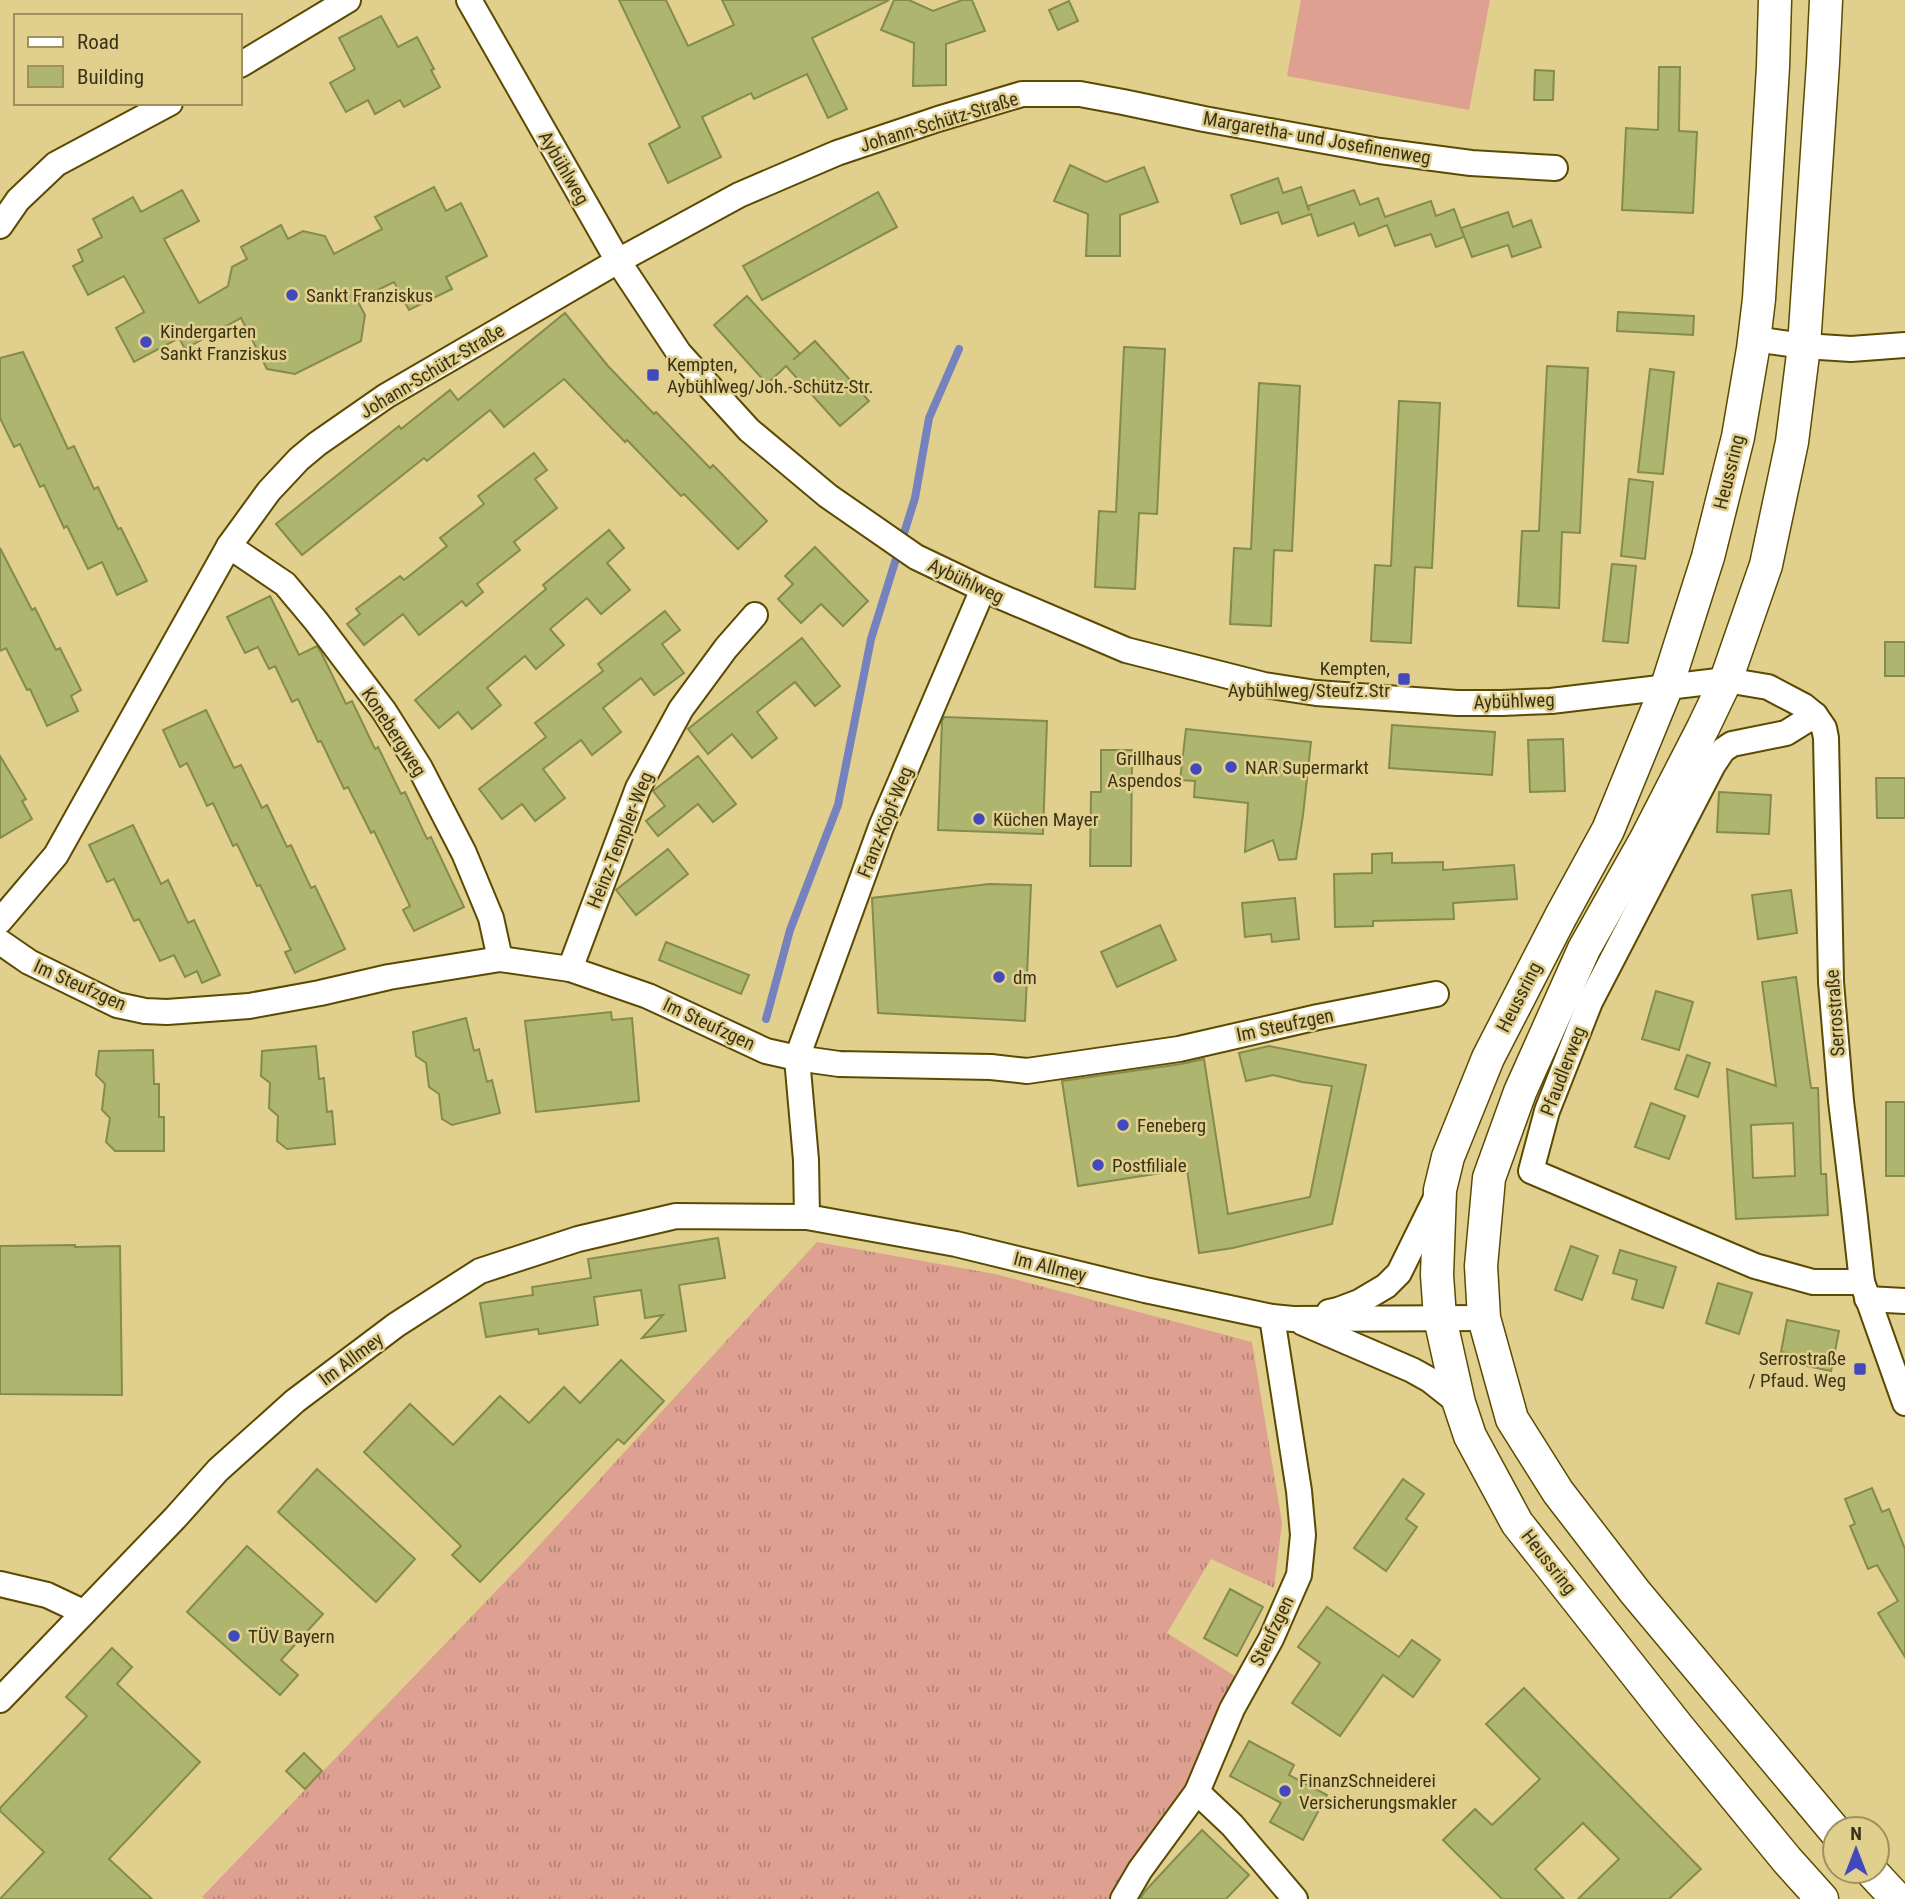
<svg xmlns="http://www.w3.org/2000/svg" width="1905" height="1899" viewBox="0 0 1905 1899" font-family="'Roboto Condensed',sans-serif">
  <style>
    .grass { fill: url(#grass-tufts) }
    .pitch { fill: #dea091 }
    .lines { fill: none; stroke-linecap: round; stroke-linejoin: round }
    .stream { stroke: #7582be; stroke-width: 8 }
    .building { fill: #adb56f; stroke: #848b4c; stroke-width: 2; fill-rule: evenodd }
    .minor-casing { stroke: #5b4a00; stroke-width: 28 }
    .major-casing { stroke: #5b4a00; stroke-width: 35 }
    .minor { stroke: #fff; stroke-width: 24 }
    .major { stroke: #fff; stroke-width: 32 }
    .poi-dot { fill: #4149bd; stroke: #e1cf8d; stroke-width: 2.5 }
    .labels { text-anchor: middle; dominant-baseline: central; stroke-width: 5; stroke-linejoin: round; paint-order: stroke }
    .street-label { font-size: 19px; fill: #3a3318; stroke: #e1cf8d }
    .poi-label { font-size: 19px; fill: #3a3318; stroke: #e1cf8d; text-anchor: start }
  </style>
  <defs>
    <pattern id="grass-tufts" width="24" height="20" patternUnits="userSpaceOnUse" patternTransform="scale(1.75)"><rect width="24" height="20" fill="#dea091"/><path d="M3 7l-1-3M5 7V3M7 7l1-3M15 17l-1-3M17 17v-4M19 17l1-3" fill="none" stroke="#b58375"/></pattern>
  </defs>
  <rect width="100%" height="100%" fill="#e1cf8d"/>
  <path class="grass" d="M 817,1242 L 995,1274 L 1252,1342 L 1282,1523 L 1274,1588 L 1211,1559 L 1167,1633 L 1238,1678 L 1191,1787 L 1117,1899 L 205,1899 L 202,1897 L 522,1564 Z"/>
  <path class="pitch" d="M 1301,0 L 1490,0 L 1469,110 L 1287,76 Z"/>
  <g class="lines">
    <path class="stream" d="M 766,1019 L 790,930 L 838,805 L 871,639 L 915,498 L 929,418 L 959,349"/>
  </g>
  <g class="building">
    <path d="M 619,0 L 666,0 L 688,46 L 734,25 L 722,0 L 889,0 L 812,38 L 847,109 L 828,118 L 807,74 L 754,99 L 751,93 L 702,117 L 721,157 L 668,183 L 649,144 L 680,127 Z"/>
    <path d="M 894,0 L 909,0 L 933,11 L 962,0 L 972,0 L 985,31 L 946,44 L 946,85 L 913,86 L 914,43 L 881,30 Z"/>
    <path d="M 1069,1 L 1078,21 L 1058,30 L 1049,10 Z"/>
    <path d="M 381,16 L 398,47 L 417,37 L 434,69 L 431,70 L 440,87 L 404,107 L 400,100 L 375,114 L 368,100 L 346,112 L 330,83 L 355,69 L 339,38 Z"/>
    <path d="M 1659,67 L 1680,67 L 1679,131 L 1697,132 L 1693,213 L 1622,210 L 1626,128 L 1658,130 Z"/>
    <path d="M 1535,70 L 1554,71 L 1553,100 L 1534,100 Z"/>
    <path d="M 1070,165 L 1106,182 L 1144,167 L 1158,202 L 1120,215 L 1120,256 L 1086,256 L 1088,214 L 1054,201 Z"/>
    <path d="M 1278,178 L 1283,193 L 1301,187 L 1309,211 L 1308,206 L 1354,190 L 1360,205 L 1378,198 L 1385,217 L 1431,201 L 1436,216 L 1454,209 L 1464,237 L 1436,247 L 1431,234 L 1395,246 L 1387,225 L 1359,236 L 1354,223 L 1318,236 L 1311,214 L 1282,224 L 1278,212 L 1241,224 L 1231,195 Z"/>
    <path d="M 434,187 L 446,211 L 461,203 L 487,256 L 446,277 L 452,289 L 409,310 L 394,282 L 357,300 L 365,315 L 361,341 L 295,374 L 267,369 L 241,318 L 185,349 L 179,338 L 134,362 L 116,328 L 144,312 L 124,276 L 88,295 L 73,266 L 83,261 L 78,250 L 102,237 L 93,219 L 133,197 L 141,212 L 182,190 L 199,221 L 164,239 L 199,303 L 228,286 L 232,267 L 247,259 L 241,247 L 281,225 L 288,239 L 303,231 L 325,236 L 334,254 L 382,229 L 375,217 Z"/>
    <path d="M 878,192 L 897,227 L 762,300 L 743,266 Z"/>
    <path d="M 1508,212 L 1513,227 L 1531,220 L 1541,247 L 1512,257 L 1508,245 L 1472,257 L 1461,228 Z"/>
    <path d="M 747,296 L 800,354 L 793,360 L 815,341 L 869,401 L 840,426 L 786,366 L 767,384 L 714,325 Z"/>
    <path d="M 1618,312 L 1694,316 L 1693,335 L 1617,331 Z"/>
    <path d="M 565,313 L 608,366 L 654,414 L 656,412 L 710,468 L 713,465 L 767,521 L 738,549 L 684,494 L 681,496 L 627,440 L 625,442 L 564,379 L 504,427 L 490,410 L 427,461 L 424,458 L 302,555 L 276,524 L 399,426 L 401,429 L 450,390 L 458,400 Z"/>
    <path d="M 1124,347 L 1165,349 L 1157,514 L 1139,513 L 1135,589 L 1095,587 L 1099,511 L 1116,512 Z"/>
    <path d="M 23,352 L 68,449 L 74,446 L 94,489 L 98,487 L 118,529 L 121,528 L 147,581 L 117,595 L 102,562 L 88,569 L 67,526 L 64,528 L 44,485 L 40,487 L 20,444 L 14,447 L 0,418 L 0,358 Z"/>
    <path d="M 1547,366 L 1588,368 L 1580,533 L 1562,532 L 1559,608 L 1518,606 L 1522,531 L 1539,531 Z"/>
    <path d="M 1650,369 L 1674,372 L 1663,474 L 1638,472 Z"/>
    <path d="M 1259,383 L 1300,386 L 1292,551 L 1274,550 L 1271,626 L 1230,624 L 1234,548 L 1251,549 Z"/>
    <path d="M 1399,401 L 1440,403 L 1432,568 L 1415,567 L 1411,643 L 1371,641 L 1375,565 L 1391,566 Z"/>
    <path d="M 534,453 L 547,470 L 535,479 L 557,508 L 514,542 L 520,550 L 477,584 L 483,592 L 466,606 L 462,601 L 419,635 L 403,614 L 364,645 L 347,624 L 360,614 L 356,609 L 400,576 L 404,580 L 447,546 L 440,538 L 484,504 L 478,496 Z"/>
    <path d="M 1629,479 L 1653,482 L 1645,559 L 1621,556 Z"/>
    <path d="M 609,530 L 624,548 L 607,563 L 630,590 L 601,614 L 587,598 L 550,629 L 564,645 L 536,669 L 525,656 L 487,688 L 501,705 L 472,729 L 458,712 L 439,728 L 415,700 L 546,589 L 543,585 Z"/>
    <path d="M 815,547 L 868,601 L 843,626 L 821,604 L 801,623 L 778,599 L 793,584 L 785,576 Z"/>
    <path d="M 0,548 L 32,610 L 35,608 L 56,650 L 60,648 L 81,690 L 71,696 L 78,711 L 47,726 L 30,689 L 27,690 L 6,648 L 0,651 Z"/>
    <path d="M 1612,564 L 1636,566 L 1628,643 L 1603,641 Z"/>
    <path d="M 270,596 L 299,655 L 317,646 L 322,654 L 346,704 L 352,701 L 375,749 L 378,747 L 401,794 L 405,792 L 427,839 L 431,837 L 464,907 L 414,931 L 403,910 L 410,906 L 374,831 L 371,833 L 348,787 L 344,789 L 321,741 L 318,742 L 298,699 L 292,702 L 275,666 L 269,669 L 258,647 L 245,653 L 227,617 Z"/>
    <path d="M 665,611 L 680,630 L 662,644 L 684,673 L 654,695 L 641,678 L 603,708 L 621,732 L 592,755 L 581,740 L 543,769 L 565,798 L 535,821 L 522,804 L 502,819 L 479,789 L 546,737 L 535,723 L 603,671 L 598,664 Z"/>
    <path d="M 802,638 L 840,686 L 815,706 L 795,682 L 757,712 L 777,738 L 752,758 L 732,734 L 708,754 L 688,729 Z"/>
    <rect x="1885" y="642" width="20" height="34"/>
    <path d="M 206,710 L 234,768 L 241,765 L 262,808 L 267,805 L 287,847 L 291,845 L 311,888 L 315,886 L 345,949 L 295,973 L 285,952 L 291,950 L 260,885 L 257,886 L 237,844 L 233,846 L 213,803 L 207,806 L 187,763 L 180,767 L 163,730 Z"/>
    <path d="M 944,717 L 1047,721 L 1043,834 L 938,830 L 942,721 Z"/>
    <path d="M 1392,725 L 1495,732 L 1492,775 L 1389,768 Z"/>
    <path d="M 1186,729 L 1311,742 L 1303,815 L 1296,859 L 1279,860 L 1273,840 L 1245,852 L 1248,803 L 1194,797 L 1195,781 L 1180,780 Z"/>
    <path d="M 1563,739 L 1565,791 L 1530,792 L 1528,740 Z"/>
    <path d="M 1101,750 L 1132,750 L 1131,866 L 1090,866 L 1091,792 L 1101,792 Z"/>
    <path d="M 0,756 L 26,799 L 22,801 L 32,819 L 0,838 Z"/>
    <path d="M 698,756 L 736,804 L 713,822 L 698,804 L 658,836 L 646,821 L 665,806 L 653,791 Z"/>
    <path d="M 1876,778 L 1905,778 L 1905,818 L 1877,818 Z"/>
    <path d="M 1719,792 L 1771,795 L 1769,834 L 1717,832 Z"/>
    <path d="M 133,825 L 161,884 L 168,880 L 188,923 L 194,920 L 220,975 L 202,983 L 197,971 L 185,977 L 174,955 L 160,961 L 139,919 L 134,921 L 114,879 L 107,882 L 89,845 Z"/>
    <path d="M 668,849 L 688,874 L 636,915 L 616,890 Z"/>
    <path d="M 1392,853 L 1392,863 L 1443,862 L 1443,870 L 1514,865 L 1517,899 L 1453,903 L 1454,919 L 1373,921 L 1373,926 L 1335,927 L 1334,874 L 1372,873 L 1372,854 Z"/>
    <path d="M 989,884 L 1031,885 L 1025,1021 L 878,1013 L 872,898 Z"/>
    <path d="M 1791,890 L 1797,933 L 1758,939 L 1752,895 Z"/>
    <path d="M 1295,898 L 1299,939 L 1272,942 L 1271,934 L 1245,937 L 1242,903 Z"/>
    <path d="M 1160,925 L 1176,960 L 1117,987 L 1101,952 Z"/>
    <path d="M 666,942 L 749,975 L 741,994 L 659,960 Z"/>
    <path d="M 1796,977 L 1811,1088 L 1818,1088 L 1821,1174 L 1826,1174 L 1828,1215 L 1736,1219 L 1727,1069 L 1776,1086 L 1762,982 ZM 1793,1123 L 1795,1176 L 1753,1178 L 1751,1125 Z"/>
    <path d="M 1656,991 L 1693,1002 L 1679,1050 L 1642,1039 Z"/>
    <path d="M 611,1012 L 612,1020 L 632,1018 L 639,1101 L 536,1112 L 525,1021 Z"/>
    <path d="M 466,1018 L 474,1051 L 479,1049 L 487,1082 L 492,1080 L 500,1113 L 452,1125 L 442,1119 L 439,1094 L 429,1087 L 426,1063 L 416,1056 L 413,1032 Z"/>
    <path d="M 316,1046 L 319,1079 L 324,1078 L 327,1112 L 332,1111 L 335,1144 L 287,1149 L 277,1141 L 278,1116 L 269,1108 L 270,1083 L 261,1076 L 262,1051 Z"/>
    <path d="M 1269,1046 L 1366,1065 L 1332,1224 L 1233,1248 L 1199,1253 L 1187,1169 L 1078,1186 L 1062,1081 L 1181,1064 L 1204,1059 L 1228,1214 L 1310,1197 L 1332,1086 L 1302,1082 L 1273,1075 L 1246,1081 L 1239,1053 Z"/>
    <path d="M 153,1050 L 154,1084 L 159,1084 L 159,1117 L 164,1117 L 164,1151 L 115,1151 L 106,1142 L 110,1118 L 102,1110 L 105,1084 L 96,1075 L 99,1051 Z"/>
    <path d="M 1687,1055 L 1710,1063 L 1698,1097 L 1675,1089 Z"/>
    <rect x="1886" y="1102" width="19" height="74"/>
    <path d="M 1651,1103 L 1685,1116 L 1669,1159 L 1635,1147 Z"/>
    <path d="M 718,1238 L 725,1278 L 679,1285 L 686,1331 L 642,1338 L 663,1315 L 645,1318 L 641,1290 L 594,1297 L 598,1325 L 539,1334 L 538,1329 L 486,1337 L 480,1303 L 533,1295 L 532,1287 L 591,1278 L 588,1259 Z"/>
    <path d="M 75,1245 L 75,1247 L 120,1246 L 122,1395 L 0,1394 L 0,1246 Z"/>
    <path d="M 1571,1246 L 1598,1256 L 1582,1300 L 1555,1290 Z"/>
    <path d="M 1620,1250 L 1676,1267 L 1663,1308 L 1632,1299 L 1637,1280 L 1613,1273 Z"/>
    <path d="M 1718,1283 L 1752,1293 L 1739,1334 L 1706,1323 Z"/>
    <path d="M 1787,1320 L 1839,1331 L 1831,1371 L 1807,1366 L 1809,1357 L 1781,1352 Z"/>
    <path d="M 621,1360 L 664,1401 L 624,1444 L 618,1439 L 480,1582 L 452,1555 L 461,1546 L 364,1452 L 410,1404 L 453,1445 L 500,1396 L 529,1423 L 564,1387 L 580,1403 Z"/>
    <path d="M 317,1469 L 415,1559 L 376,1602 L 278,1512 Z"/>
    <path d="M 1403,1479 L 1424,1494 L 1406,1519 L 1417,1527 L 1386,1571 L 1354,1548 Z"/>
    <path d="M 1872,1488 L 1882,1512 L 1889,1509 L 1905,1549 L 1905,1657 L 1878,1613 L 1898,1601 L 1877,1565 L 1868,1569 L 1850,1526 L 1855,1524 L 1845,1499 Z"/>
    <path d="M 247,1546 L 323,1614 L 281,1660 L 298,1675 L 280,1695 L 187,1612 Z"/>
    <path d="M 1230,1589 L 1263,1607 L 1237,1656 L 1204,1638 Z"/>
    <path d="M 1327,1607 L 1399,1657 L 1412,1640 L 1440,1660 L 1413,1697 L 1383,1675 L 1340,1736 L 1292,1703 L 1320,1663 L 1298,1647 Z"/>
    <path d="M 112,1648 L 132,1667 L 117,1684 L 200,1762 L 109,1859 L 152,1899 L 0,1899 L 44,1852 L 0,1811 L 0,1808 L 87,1716 L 66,1697 Z"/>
    <path d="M 1524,1688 L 1701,1869 L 1669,1899 L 1578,1899 L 1619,1859 L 1583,1823 L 1535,1869 L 1564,1899 L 1502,1899 L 1443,1840 L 1475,1809 L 1492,1825 L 1540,1779 L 1486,1724 Z"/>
    <path d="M 1249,1741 L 1294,1765 L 1289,1775 L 1327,1795 L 1303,1840 L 1270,1822 L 1281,1803 L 1230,1776 Z"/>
    <path d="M 304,1753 L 322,1771 L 305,1789 L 286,1771 Z"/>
    <path d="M 1202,1830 L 1249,1875 L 1226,1899 L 1140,1899 L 1145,1891 Z"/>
  </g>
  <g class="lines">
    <g class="minor-casing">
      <g id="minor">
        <path d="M 469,0 L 618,261 L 679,353 L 749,430 L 828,496 L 916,557 L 983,589 L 1126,650 L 1264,685 L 1316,693 L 1457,703 L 1502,703 L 1551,701 L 1726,680 L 1768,687 L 1804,706 L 1815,715 L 1824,728 L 1826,738 L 1831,982 L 1841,1101 L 1854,1209 L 1862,1282 L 1905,1403"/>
        <path d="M 240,65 L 348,0"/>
        <path d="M 0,226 L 18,200 L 56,164 L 170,103"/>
        <path d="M 1754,339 L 1804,346 L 1851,349 L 1905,345"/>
        <path d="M 229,546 L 285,584 L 316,621 L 384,711 L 420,768 L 464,853 L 491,918 L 500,959"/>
        <path d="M 1815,715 L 1786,733 L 1732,744 L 1723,750 L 1713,765 L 1590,1002 L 1547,1111 L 1531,1171 L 1755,1266 L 1813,1282 L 1862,1282"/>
        <path d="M 0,921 L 56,855 L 229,546 L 269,491 L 299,459 L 317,444 L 386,396 L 618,261 L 739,195 L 837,153 L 938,119 L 1022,94 L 1080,94 L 1123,102 L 1204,119 L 1380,151 L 1471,163 L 1555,168"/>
        <path d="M 0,942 L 29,962 L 117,1005 L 145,1011 L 167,1012 L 249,1006 L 320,993 L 389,977 L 500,959 L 570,969 L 648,996 L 766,1051 L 797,1058 L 839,1064 L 991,1067 L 1027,1071 L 1179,1049 L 1318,1017 L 1436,994"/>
        <path d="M 570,969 L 638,788 L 681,709 L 726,648 L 755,615"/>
        <path d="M 807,1217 L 806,1160 L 797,1058 L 881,827 L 983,589"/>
        <path d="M 1867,1299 L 1905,1301"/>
        <path d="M 1329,1312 L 1338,1310 L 1359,1302 L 1386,1286 L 1399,1273 L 1438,1194"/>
        <path d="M 1272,1317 L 1299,1491 L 1303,1535 L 1299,1575 L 1271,1639 L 1232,1709 L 1197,1792 L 1232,1825 L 1295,1899"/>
        <path d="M 1303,1323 L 1412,1370 L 1430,1380 L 1459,1403"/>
        <path d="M 0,1584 L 47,1595 L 83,1612"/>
        <path d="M 0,1700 L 175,1518 L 218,1470 L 295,1401 L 396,1325 L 480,1271 L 578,1239 L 676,1216 L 807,1217 L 956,1244 L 1145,1290 L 1272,1317 L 1293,1319 L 1484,1318"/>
        <path d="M 1123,1899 L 1140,1870 L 1197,1792"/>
      </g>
    </g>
    <g class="major-casing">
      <g id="major">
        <path d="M 1775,0 L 1773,67 L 1759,299 L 1753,349 L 1738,437 L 1708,557 L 1667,686 L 1608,830 L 1561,916 L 1488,1058 L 1448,1157 L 1440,1190 L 1437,1275 L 1440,1318 L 1459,1403 L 1470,1436 L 1517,1523 L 1678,1727 L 1787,1860 L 1822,1899"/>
        <path d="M 1826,0 L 1823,63 L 1804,346 L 1792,442 L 1766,565 L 1726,680 L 1703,728 L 1646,839 L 1584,949 L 1520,1092 L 1489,1178 L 1481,1266 L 1484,1318 L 1512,1419 L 1558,1492 L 1635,1592 L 1835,1831"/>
        <path d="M 1871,1871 L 1897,1899"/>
      </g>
    </g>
    <use href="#minor" class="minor"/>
    <use href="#major" class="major"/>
  </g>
  <g class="poi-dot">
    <circle cx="292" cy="295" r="7"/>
    <circle cx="146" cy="342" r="7"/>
    <rect x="646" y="368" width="14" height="14" rx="3.5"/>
    <rect x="1397" y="672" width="14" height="14" rx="3.5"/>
    <circle cx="1231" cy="767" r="7"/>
    <circle cx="1196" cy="769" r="7"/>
    <circle cx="979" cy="819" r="7"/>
    <circle cx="999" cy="977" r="7"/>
    <circle cx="1123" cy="1125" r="7"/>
    <circle cx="1098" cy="1165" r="7"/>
    <rect x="1853" y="1362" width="14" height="14" rx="3.5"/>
    <circle cx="234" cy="1636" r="7"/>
    <circle cx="1285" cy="1791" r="7"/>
  </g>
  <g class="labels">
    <g class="street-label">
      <text transform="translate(939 122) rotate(-17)">Johann-Schütz-Straße</text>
      <text transform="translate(1317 138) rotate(10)">Margaretha- und Josefinenweg</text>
      <text transform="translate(564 168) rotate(60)">Aybühlweg</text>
      <text transform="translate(432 371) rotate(-31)">Johann-Schütz-Straße</text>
      <text transform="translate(1729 472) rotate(-76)">Heussring</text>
      <text transform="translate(966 581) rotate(25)">Aybühlweg</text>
      <text transform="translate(1514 701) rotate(-2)">Aybühlweg</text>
      <text transform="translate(394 732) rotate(57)">Konebergweg</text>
      <text transform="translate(885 822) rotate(-68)">Franz-Köpf-Weg</text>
      <text transform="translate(620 840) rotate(-68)">Heinz-Templer-Weg</text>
      <text transform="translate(80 985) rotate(24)">Im Steufzgen</text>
      <text transform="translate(1519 997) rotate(-63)">Heussring</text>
      <text transform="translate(1835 1013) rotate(-94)">Serrostraße</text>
      <text transform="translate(709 1024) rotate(25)">Im Steufzgen</text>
      <text transform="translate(1285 1025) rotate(-12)">Im Steufzgen</text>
      <text transform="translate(1563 1071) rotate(-69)">Pfaudlerweg</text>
      <text transform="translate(1050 1267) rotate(14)">Im Allmey</text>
      <text transform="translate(351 1359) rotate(-37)">Im Allmey</text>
      <text transform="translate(1549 1562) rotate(52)">Heussring</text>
      <text transform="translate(1272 1631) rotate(-64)">Steufzgen</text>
    </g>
    <g class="poi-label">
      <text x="306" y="295">Sankt Franziskus</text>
      <text x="160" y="331">Kindergarten<tspan x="160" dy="22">Sankt Franziskus</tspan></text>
      <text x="667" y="364">Kempten,<tspan x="667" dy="22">Aybühlweg/Joh.-Schütz-Str.</tspan></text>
      <text x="1390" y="668" text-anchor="end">Kempten,<tspan x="1390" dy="22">Aybühlweg/Steufz.Str</tspan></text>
      <text x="1182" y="758" text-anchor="end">Grillhaus<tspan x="1182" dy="22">Aspendos</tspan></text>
      <text x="1245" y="767">NAR Supermarkt</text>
      <text x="993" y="819">Küchen Mayer</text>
      <text x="1013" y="977">dm</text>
      <text x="1137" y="1125">Feneberg</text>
      <text x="1112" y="1165">Postfiliale</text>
      <text x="1846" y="1358" text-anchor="end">Serrostraße<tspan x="1846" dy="22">/ Pfaud. Weg</tspan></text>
      <text x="248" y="1636">TÜV Bayern</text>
      <text x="1299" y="1780">FinanzSchneiderei<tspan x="1299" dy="22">Versicherungsmakler</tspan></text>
    </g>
  </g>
  <rect x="14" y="14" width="228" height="91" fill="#e1cf8d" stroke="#9e915e" stroke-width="2"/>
  <rect x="28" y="37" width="35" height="10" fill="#ffffff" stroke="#9e915e" stroke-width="2"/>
  <text x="77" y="49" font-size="21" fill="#3a3318">Road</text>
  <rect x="28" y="66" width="35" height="21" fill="#adb56f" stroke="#9e915e" stroke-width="2"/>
  <text x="77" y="84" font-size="21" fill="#3a3318">Building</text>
  <g transform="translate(1856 1850)"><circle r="33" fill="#e1cf8d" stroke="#9e915e" stroke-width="2"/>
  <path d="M0-5L12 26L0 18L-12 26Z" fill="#4149bd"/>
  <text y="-10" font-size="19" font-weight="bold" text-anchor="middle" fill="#3a3318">N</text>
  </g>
</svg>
